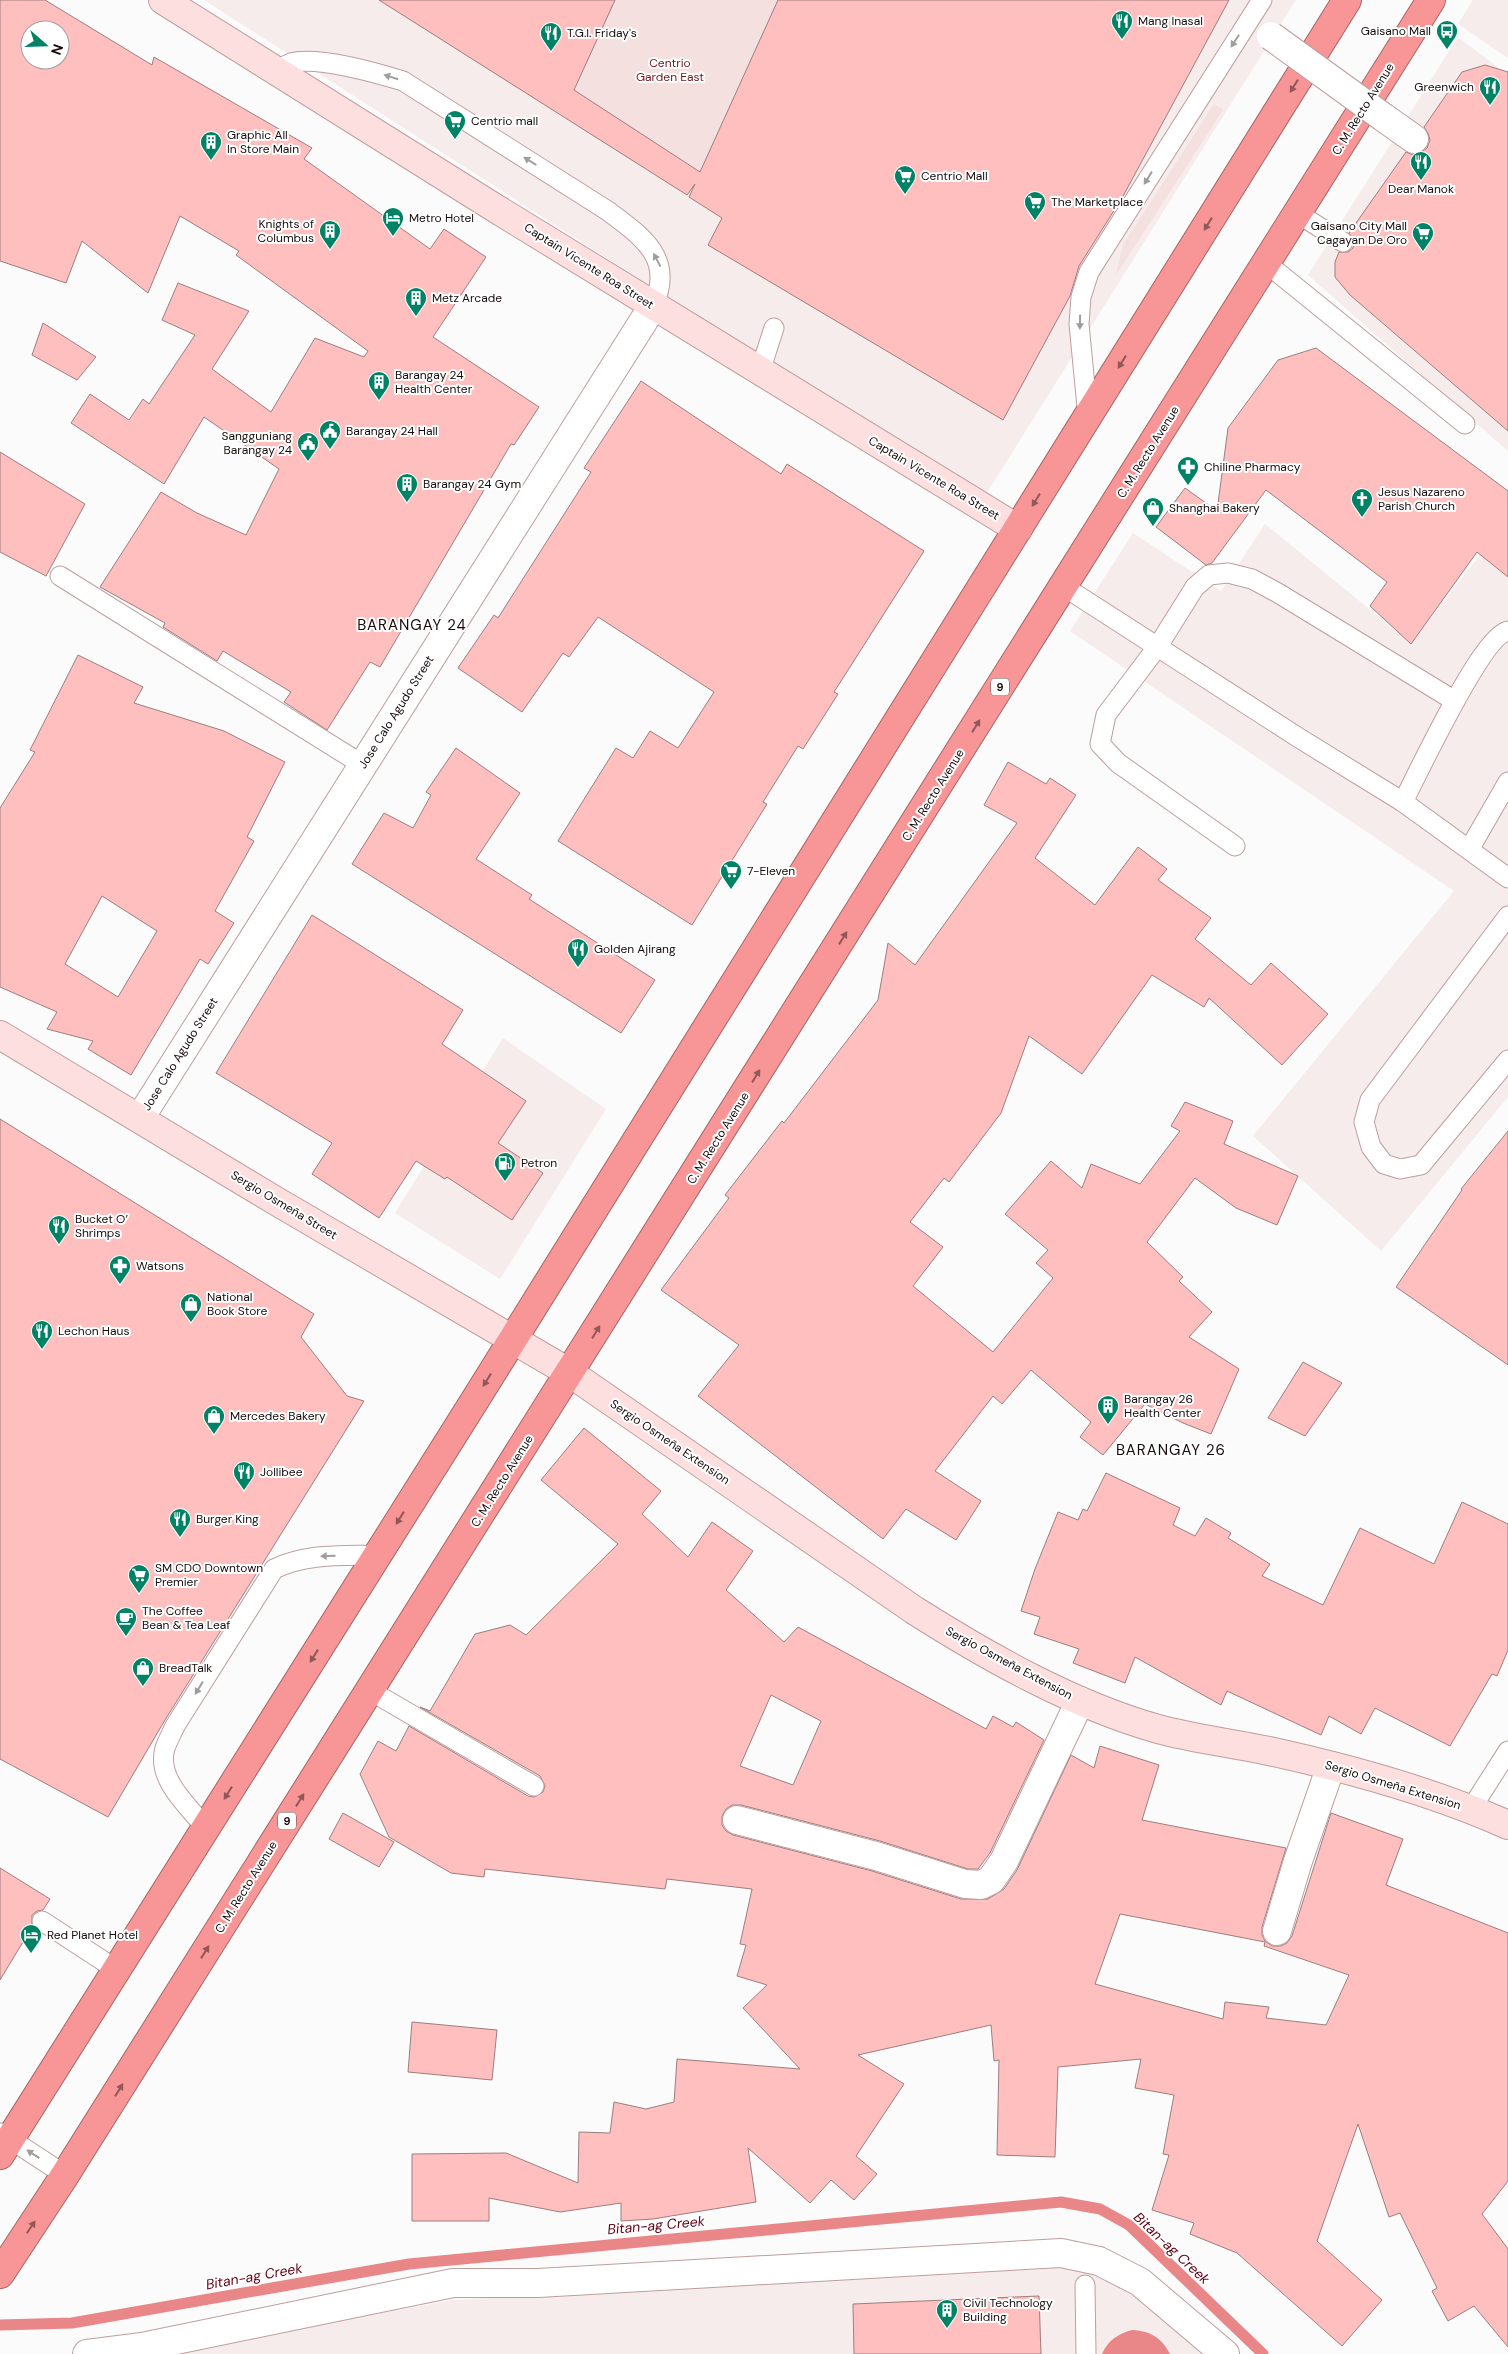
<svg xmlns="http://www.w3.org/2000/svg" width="1508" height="2354" viewBox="0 0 1508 2354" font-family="'DM Sans',sans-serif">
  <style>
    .built { fill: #f5eceb }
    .green { fill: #f3e0df }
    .water { fill: #e98688 }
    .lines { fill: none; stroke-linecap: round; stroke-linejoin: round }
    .stream { stroke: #e98688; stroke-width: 11 }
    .building { fill: #febfbe; stroke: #9d7e7e; fill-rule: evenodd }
    .lane-casing { stroke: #be9e9d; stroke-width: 21 }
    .street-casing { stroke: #be9e9d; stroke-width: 30 }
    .secondary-casing { stroke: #be9e9d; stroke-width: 30 }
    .highway-casing { stroke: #a96565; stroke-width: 30 }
    .lane { stroke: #fff; stroke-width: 19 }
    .street { stroke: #fff; stroke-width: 28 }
    .secondary { stroke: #fddfe0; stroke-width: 28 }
    .highway { stroke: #f89596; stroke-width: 28 }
    .street-bridge-casing { stroke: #be9e9d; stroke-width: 30; stroke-linecap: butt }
    .street-bridge { stroke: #fff; stroke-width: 28 }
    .oneway { fill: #a29d9d }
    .oneway2 { fill: #925757 }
    .labels { text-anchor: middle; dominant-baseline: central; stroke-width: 4; stroke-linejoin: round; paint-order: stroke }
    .shield { fill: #fff; stroke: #5c5454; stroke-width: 1 }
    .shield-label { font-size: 11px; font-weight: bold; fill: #160b0b }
    .poi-label { font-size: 12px; fill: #160b0b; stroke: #fff; text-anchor: start }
    .park-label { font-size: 12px; fill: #6e1620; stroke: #fff }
    .street-label { font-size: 12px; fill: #160b0b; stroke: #fff }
    .water-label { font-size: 14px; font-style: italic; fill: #5e0214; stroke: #fff }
    .quarter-label { font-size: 15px; letter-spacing: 1px; fill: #160b0b; stroke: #fff }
  </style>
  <rect width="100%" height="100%" fill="#fbfbfb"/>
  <g class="built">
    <path d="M 204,0 L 1296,0 L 983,499 Z"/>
    <path d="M 1473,0 L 1508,0 L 1508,58 L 1458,24 Z"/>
    <path d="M 1458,37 L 1508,75 L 1508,451 L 1308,275 Z"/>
    <path d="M 1508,512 L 1508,1097 L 1381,1251 L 1253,1136 L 1454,891 L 1070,631 L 1133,533 L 1221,591 L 1265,524 L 1411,643 L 1476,560 Z"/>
    <path d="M 503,1038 L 606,1109 L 500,1279 L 395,1213 Z"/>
    <path d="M 1070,2266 L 1135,2282 L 1201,2354 L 160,2354 L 452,2300 Z"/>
  </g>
  <g class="green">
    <path d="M 615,0 L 778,0 L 700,172 L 574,90 Z"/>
    <path d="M 1214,104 L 1223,110 L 1116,275 L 1123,245 Z"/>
  </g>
  <path class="water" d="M 1132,2330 C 1150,2331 1161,2337 1170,2354 L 1102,2354 C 1108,2340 1118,2334 1132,2330 Z"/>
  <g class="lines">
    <path class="stream" d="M 0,2325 L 72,2323 L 409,2264 L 1061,2202 L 1100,2209 L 1129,2225 L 1263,2354"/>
  </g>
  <g class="building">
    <path d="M 0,0 L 45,0 L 152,65 L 154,57 L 312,148 L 304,159 L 430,249 L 444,229 L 486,257 L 433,337 L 539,407 L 514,445 L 511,444 L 380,667 L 370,662 L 327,730 L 284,702 L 291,692 L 223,651 L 217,661 L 163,627 L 165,623 L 100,587 L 161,492 L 197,513 L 246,535 L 279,469 L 204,417 L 164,484 L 71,423 L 90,394 L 129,420 L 143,399 L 149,404 L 195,335 L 162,320 L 178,283 L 249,311 L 212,369 L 271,412 L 315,338 L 364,357 L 368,351 L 236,255 L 239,251 L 180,216 L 148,293 L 82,241 L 66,283 L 0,261 ZM 30,30 L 60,30 L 60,60 L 30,60 Z"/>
    <path d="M 379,0 L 615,0 L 574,90 L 700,172 L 778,0 L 1229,0 L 1122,198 L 1079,266 L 1070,296 L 1003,420 L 708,245 L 722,218 L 689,197 L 695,184 L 687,195 Z"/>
    <path d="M 1485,65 L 1508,72 L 1508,431 L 1350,295 L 1335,277 L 1335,262 L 1339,252 L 1348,252 L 1353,248 L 1354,242 L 1349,233 L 1406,152 L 1413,155 L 1420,153 L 1427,148 L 1430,140 L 1428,133 L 1424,127 L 1462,72 Z"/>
    <path d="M 43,323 L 96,357 L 77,380 L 32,355 Z"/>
    <path d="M 1316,348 L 1508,491 L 1508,577 L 1477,552 L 1411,644 L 1370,606 L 1387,582 L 1266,490 L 1212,563 L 1206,565 L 1156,527 L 1185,488 L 1217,511 L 1228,428 L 1278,360 Z"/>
    <path d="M 641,381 L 781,474 L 787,464 L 924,551 L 834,692 L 838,694 L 803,749 L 798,746 L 763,802 L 767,804 L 692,925 L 558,841 L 616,748 L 633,758 L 650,731 L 678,748 L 714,692 L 598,617 L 569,657 L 563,653 L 522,712 L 458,668 L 494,615 L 498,618 L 591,472 L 584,468 Z"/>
    <path d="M 0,452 L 85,504 L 46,576 L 0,552 Z"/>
    <path d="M 78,655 L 143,687 L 134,703 L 224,731 L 285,762 L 247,837 L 254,841 L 215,911 L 234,923 L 208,964 L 200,959 L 131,1075 L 88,1049 L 93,1041 L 47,1029 L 57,1012 L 0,987 L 0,808 L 35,752 L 30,750 ZM 102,896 L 157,931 L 118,997 L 65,964 Z"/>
    <path d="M 456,748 L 520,793 L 476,859 L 532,895 L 529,899 L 655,980 L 621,1033 L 352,864 L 384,813 L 413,828 L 431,795 L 426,792 Z"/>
    <path d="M 1008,762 L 1046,784 L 1050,778 L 1076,795 L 1035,858 L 1095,905 L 1138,847 L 1167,869 L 1158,880 L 1211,918 L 1195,939 L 1251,985 L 1271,963 L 1328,1014 L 1282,1065 L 1209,998 L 1204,1007 L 1152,975 L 1082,1074 L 1029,1036 L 1001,1113 L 949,1182 L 944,1178 L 910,1222 L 943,1247 L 913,1286 L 993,1352 L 1053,1278 L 1036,1263 L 1048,1250 L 1005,1214 L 1051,1161 L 1082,1188 L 1091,1164 L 1140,1184 L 1180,1131 L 1171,1126 L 1185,1102 L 1233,1121 L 1224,1144 L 1298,1176 L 1277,1225 L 1236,1208 L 1195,1178 L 1147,1242 L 1183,1277 L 1179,1281 L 1212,1312 L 1189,1337 L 1239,1369 L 1211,1434 L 1183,1423 L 1145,1404 L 1103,1455 L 1080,1437 L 1091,1422 L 1031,1370 L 1002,1404 L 993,1396 L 935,1471 L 981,1501 L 956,1540 L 906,1509 L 883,1539 L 698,1396 L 739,1345 L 661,1290 L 729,1198 L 725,1195 L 782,1121 L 784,1123 L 878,1000 L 888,943 L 915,965 L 1017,823 L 984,805 Z"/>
    <path d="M 312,915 L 463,1010 L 442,1044 L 526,1101 L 498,1143 L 543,1173 L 512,1220 L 447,1177 L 445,1179 L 416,1161 L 379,1218 L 312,1174 L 332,1143 L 216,1073 Z"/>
    <path d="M 0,1119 L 314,1314 L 301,1337 L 347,1396 L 364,1401 L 165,1720 L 108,1817 L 0,1759 Z"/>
    <path d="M 1508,1131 L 1508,1365 L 1396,1287 L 1462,1190 L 1461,1189 Z"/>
    <path d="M 1303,1362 L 1342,1383 L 1305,1436 L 1268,1418 Z"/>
    <path d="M 584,1428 L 661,1491 L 642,1514 L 688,1557 L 712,1522 L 753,1551 L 726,1590 L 784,1642 L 798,1627 L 986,1729 L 993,1716 L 1013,1727 L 1016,1722 L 1044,1740 L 990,1853 L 978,1869 L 968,1869 L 880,1841 L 741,1805 L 732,1805 L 726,1809 L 722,1816 L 722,1825 L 726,1831 L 733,1835 L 872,1871 L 961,1899 L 988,1899 L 1004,1889 L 1017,1870 L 1071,1755 L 1094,1768 L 1100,1746 L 1159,1765 L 1142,1820 L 1286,1848 L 1262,1927 L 1262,1935 L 1265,1941 L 1272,1946 L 1281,1946 L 1287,1943 L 1292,1936 L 1331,1813 L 1403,1839 L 1386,1885 L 1508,1933 L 1508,2181 L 1482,2214 L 1508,2249 L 1508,2347 L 1474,2306 L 1448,2321 L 1432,2291 L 1437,2288 L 1400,2213 L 1389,2217 L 1358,2124 L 1317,2241 L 1382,2300 L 1342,2346 L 1237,2253 L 1190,2234 L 1194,2223 L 1152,2210 L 1169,2155 L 1163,2154 L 1174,2095 L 1135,2088 L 1141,2059 L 1058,2067 L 1055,2157 L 997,2155 L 999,2060 L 994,2061 L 991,2025 L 858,2055 L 904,2084 L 856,2156 L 877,2174 L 854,2200 L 831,2180 L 810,2203 L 748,2148 L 756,2202 L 653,2219 L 621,2221 L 621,2203 L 560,2212 L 489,2198 L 489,2221 L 412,2221 L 412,2154 L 506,2153 L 578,2183 L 579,2132 L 610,2133 L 614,2102 L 646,2109 L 674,2102 L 677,2059 L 800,2069 L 743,2008 L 767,1985 L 737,1976 L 746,1945 L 740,1944 L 752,1889 L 667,1879 L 665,1889 L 485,1869 L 484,1877 L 451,1873 L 389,1837 L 360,1774 L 378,1741 L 396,1751 L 409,1726 L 528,1796 L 534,1797 L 543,1792 L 545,1786 L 540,1776 L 420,1707 L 430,1711 L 475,1634 L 510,1625 L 526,1635 L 618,1544 L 541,1480 ZM 771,1695 L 821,1721 L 793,1785 L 740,1766 ZM 1120,1914 L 1265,1942 L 1264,1946 L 1349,1975 L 1326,2025 L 1266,2018 L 1269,2007 L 1225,2002 L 1223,2019 L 1095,1984 Z"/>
    <path d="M 1106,1473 L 1180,1508 L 1173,1525 L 1195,1536 L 1206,1518 L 1231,1533 L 1228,1538 L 1270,1564 L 1262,1576 L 1323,1605 L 1360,1528 L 1434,1564 L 1462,1502 L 1508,1524 L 1508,1650 L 1497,1676 L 1492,1674 L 1450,1746 L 1375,1708 L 1361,1734 L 1329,1716 L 1321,1735 L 1227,1691 L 1221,1705 L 1135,1657 L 1125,1683 L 1073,1663 L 1079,1649 L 1034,1634 L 1040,1617 L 1021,1611 L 1035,1569 L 1058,1512 L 1078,1520 L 1083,1509 L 1087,1511 Z"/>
    <path d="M 343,1813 L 394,1842 L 379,1867 L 329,1839 Z"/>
    <path d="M 0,1868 L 50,1899 L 43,1910 L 37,1911 L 32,1915 L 32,1927 L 0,1980 Z"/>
    <path d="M 412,2022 L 497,2030 L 492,2080 L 408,2072 Z"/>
    <path d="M 1039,2296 L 1041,2354 L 854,2354 L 853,2304 Z"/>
  </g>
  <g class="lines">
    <g class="lane-casing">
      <g id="lane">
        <path d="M 277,70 C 281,68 286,65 291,63 C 317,56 377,73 403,81 L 608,211 C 643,237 675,259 653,306"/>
        <path d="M 1297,213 L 1343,242"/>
        <path d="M 1266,263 L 1465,424"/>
        <path d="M 760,371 L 774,328"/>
        <path d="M 1088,417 L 1079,324 L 1081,297 L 1089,272 L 1262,0"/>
        <path d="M 60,576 L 363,765"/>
        <path d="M 1063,586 L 1299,738 L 1403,802 L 1508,878"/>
        <path d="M 1403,802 C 1418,773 1482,636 1508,631"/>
        <path d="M 1235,846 L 1118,763 L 1100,744 L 1106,715 L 1158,646 L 1195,587 L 1209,575 L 1228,573 L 1252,579 L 1278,593 L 1455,701"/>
        <path d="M 1470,848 L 1508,782"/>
        <path d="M 1508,916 L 1370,1100 L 1364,1122 L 1371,1147 L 1384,1164 L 1400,1169 L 1421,1165 L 1508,1060"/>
        <path d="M 369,1690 L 534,1786"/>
        <path d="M 1471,1809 L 1508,1751"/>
        <path d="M 206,1828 C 188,1806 156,1779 165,1748 C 168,1740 172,1733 175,1726 L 274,1569 C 307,1553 342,1556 377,1555"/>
        <path d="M 42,1921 L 117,1970"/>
        <path d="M 1,2133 L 65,2175"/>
        <path d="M 1085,2285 L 1086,2354"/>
      </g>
    </g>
    <g class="street-casing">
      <g id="street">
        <path d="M 1383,117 L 1414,139"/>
        <path d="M 140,1118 L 653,306"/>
        <path d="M 737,1820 L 876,1856 L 965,1884 L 981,1885 L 991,1880 L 1004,1861 L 1080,1701"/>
        <path d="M 1277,1931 L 1298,1861 L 1331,1766"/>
        <path d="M 87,2354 L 142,2347 L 453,2283 L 538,2283 L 1061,2253 L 1099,2261 L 1140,2282 L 1225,2354"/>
      </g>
    </g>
    <g class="secondary-casing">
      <g id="secondary">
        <path d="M 163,0 L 495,208 L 1018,529"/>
        <path d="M 0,1035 L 276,1201 L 570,1373 L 914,1610 C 988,1657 1073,1705 1158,1729 C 1195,1739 1232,1743 1269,1751 C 1351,1769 1432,1791 1508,1825"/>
      </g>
    </g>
    <g class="highway-casing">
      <g id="highway">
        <path d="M 0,2155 L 475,1400 L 1347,0"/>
        <path d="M 0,2274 L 65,2175 L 1431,0"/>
      </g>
    </g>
    <use href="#lane" class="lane"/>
    <use href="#street" class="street"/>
    <use href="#secondary" class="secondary"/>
    <use href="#highway" class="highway"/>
    <g class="street-bridge-casing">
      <path id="street-bridge" d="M 1271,36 L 1383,117"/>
    </g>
    <use href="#street-bridge" class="street-bridge"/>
  </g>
  <defs><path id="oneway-solid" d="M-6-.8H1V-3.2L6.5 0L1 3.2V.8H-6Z" transform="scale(1.25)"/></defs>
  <g class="oneway">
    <use href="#oneway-solid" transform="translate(1235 41) rotate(123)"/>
    <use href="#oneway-solid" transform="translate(391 77) rotate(-162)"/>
    <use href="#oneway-solid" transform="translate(530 161) rotate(-148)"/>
    <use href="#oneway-solid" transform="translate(1148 178) rotate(122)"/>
    <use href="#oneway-solid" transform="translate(657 260) rotate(-118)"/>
    <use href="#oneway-solid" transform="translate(1080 322) rotate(91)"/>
    <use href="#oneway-solid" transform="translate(328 1556) rotate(178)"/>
    <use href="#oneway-solid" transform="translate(199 1688) rotate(122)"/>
    <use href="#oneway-solid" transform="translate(33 2154) rotate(-147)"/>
  </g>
  <g class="oneway2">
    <use href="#oneway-solid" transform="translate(1294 86) rotate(122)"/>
    <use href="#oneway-solid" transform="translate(1208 224) rotate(122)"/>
    <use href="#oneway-solid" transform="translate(1122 362) rotate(122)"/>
    <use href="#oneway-solid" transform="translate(1036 500) rotate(122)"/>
    <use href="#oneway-solid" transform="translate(976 726) rotate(-58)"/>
    <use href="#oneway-solid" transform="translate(843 938) rotate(-58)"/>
    <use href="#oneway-solid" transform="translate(756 1076) rotate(-58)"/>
    <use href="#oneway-solid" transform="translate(596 1332) rotate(-58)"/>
    <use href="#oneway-solid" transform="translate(487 1380) rotate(122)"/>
    <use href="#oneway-solid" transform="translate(400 1518) rotate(122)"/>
    <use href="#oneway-solid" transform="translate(314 1656) rotate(122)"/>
    <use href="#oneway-solid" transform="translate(228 1793) rotate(122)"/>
    <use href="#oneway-solid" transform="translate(300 1800) rotate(-58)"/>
    <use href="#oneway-solid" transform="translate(205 1952) rotate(-58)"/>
    <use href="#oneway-solid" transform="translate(119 2090) rotate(-58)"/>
    <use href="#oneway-solid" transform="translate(31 2227) rotate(-56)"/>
  </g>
  <defs>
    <g id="restaurant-pin" transform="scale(1.125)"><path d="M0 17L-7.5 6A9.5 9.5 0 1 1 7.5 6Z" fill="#008265" stroke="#fff"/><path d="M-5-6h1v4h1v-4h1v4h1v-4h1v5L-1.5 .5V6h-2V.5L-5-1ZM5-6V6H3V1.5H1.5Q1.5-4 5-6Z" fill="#fff"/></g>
    <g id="bus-pin" transform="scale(1.125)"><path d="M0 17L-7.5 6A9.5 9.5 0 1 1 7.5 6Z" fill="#008265" stroke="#fff"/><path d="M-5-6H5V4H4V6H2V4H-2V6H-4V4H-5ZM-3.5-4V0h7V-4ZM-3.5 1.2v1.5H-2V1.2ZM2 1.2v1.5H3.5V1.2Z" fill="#fff"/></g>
    <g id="supermarket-pin" transform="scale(1.125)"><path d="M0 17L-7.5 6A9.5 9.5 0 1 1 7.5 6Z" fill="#008265" stroke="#fff"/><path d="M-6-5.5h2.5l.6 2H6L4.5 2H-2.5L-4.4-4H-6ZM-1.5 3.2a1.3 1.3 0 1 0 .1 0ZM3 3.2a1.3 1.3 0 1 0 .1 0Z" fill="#fff"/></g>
    <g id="building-pin" transform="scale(1.125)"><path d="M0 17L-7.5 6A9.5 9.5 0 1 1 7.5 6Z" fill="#008265" stroke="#fff"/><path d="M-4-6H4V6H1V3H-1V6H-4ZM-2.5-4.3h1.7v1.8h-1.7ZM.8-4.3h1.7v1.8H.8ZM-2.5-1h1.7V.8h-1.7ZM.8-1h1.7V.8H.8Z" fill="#fff"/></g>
    <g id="hotel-pin" transform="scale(1.125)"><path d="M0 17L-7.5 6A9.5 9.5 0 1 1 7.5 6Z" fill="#008265" stroke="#fff"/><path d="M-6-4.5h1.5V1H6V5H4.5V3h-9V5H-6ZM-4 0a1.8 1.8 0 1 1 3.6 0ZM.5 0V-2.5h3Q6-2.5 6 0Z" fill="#fff"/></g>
    <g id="civic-pin" transform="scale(1.125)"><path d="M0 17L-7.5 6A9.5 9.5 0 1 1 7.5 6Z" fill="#008265" stroke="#fff"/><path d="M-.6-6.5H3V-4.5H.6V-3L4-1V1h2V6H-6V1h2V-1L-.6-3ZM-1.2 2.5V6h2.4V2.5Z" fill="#fff"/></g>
    <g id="pharmacy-pin" transform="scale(1.125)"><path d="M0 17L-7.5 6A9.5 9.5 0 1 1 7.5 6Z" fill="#008265" stroke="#fff"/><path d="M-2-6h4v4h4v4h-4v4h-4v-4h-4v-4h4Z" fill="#fff"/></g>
    <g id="church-pin" transform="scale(1.125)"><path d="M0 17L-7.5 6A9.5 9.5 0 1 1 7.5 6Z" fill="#008265" stroke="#fff"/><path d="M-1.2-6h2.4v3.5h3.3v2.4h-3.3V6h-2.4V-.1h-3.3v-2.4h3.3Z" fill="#fff"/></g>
    <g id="shop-pin" transform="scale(1.125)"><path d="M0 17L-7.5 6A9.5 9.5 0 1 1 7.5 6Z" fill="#008265" stroke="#fff"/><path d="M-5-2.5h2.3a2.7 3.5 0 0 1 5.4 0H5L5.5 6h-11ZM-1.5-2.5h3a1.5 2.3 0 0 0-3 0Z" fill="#fff"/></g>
    <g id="fuel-pin" transform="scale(1.125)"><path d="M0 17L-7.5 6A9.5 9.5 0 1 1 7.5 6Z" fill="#008265" stroke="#fff"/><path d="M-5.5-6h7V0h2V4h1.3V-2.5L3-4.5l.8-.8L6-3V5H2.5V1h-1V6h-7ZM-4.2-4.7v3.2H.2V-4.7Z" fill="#fff"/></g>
    <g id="cafe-pin" transform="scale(1.125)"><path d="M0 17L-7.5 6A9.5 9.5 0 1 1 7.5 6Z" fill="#008265" stroke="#fff"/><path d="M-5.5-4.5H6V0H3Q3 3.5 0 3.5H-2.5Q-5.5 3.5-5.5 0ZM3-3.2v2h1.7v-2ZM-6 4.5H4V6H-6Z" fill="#fff"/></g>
  </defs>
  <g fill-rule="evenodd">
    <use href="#restaurant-pin" x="1122" y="21"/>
    <use href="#bus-pin" x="1447" y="31"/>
    <use href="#restaurant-pin" x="551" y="33"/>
    <use href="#restaurant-pin" x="1490" y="87"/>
    <use href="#supermarket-pin" x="455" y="121"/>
    <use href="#building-pin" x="211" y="142"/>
    <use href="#restaurant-pin" x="1421" y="162"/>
    <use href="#supermarket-pin" x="905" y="176"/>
    <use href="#supermarket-pin" x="1035" y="202"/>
    <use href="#hotel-pin" x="393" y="218"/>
    <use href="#building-pin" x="330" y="231"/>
    <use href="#supermarket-pin" x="1423" y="233"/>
    <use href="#building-pin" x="416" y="298"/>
    <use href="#building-pin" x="379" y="382"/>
    <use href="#civic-pin" x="330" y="431"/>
    <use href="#civic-pin" x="308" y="443"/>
    <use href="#pharmacy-pin" x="1188" y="467"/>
    <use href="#building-pin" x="407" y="484"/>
    <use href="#church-pin" x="1362" y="499"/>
    <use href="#shop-pin" x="1153" y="508"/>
    <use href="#supermarket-pin" x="731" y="871"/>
    <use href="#restaurant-pin" x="578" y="949"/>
    <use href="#fuel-pin" x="505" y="1163"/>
    <use href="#restaurant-pin" x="59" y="1226"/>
    <use href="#pharmacy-pin" x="120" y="1266"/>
    <use href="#shop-pin" x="191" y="1304"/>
    <use href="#restaurant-pin" x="42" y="1331"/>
    <use href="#building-pin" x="1108" y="1406"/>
    <use href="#shop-pin" x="214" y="1416"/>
    <use href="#restaurant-pin" x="244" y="1472"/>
    <use href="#restaurant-pin" x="180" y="1519"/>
    <use href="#supermarket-pin" x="139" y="1575"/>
    <use href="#cafe-pin" x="126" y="1618"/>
    <use href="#shop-pin" x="143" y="1668"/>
    <use href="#hotel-pin" x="31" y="1935"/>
    <use href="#building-pin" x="947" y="2310"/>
  </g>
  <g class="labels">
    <g class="shield">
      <rect x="991" y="678.5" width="18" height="17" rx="4"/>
      <rect x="278" y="1812.5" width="18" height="17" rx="4"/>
    </g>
    <g class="shield-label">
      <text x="1000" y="687">9</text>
      <text x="287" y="1821">9</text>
    </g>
    <g class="poi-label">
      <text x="1138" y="21">Mang Inasal</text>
      <text x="1431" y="31" text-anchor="end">Gaisano Mall</text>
      <text x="567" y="33">T.G.I. Friday's</text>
      <text x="1474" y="87" text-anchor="end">Greenwich</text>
      <text x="471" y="121">Centrio mall</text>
      <text x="227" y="135">Graphic All<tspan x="227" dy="14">In Store Main</tspan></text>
      <text x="921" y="176">Centrio Mall</text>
      <text x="1421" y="189" text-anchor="middle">Dear Manok</text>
      <text x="1051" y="202">The Marketplace</text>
      <text x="409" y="218">Metro Hotel</text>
      <text x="314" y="224" text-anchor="end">Knights of<tspan x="314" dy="14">Columbus</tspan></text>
      <text x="1407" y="226" text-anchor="end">Gaisano City Mall<tspan x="1407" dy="14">Cagayan De Oro</tspan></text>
      <text x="432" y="298">Metz Arcade</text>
      <text x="395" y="375">Barangay 24<tspan x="395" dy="14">Health Center</tspan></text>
      <text x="346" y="431">Barangay 24 Hall</text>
      <text x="292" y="436" text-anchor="end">Sangguniang<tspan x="292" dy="14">Barangay 24</tspan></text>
      <text x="1204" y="467">Chiline Pharmacy</text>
      <text x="423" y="484">Barangay 24 Gym</text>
      <text x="1378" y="492">Jesus Nazareno<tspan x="1378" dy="14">Parish Church</tspan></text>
      <text x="1169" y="508">Shanghai Bakery</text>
      <text x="747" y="871">7-Eleven</text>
      <text x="594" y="949">Golden Ajirang</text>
      <text x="521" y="1163">Petron</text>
      <text x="75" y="1219">Bucket O’<tspan x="75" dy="14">Shrimps</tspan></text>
      <text x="136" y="1266">Watsons</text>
      <text x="207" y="1297">National<tspan x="207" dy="14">Book Store</tspan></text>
      <text x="58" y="1331">Lechon Haus</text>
      <text x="1124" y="1399">Barangay 26<tspan x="1124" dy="14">Health Center</tspan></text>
      <text x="230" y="1416">Mercedes Bakery</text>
      <text x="260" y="1472">Jollibee</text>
      <text x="196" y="1519">Burger King</text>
      <text x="155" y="1568">SM CDO Downtown<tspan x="155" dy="14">Premier</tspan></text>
      <text x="142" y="1611">The Coffee<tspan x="142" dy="14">Bean &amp; Tea Leaf</tspan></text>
      <text x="159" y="1668">BreadTalk</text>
      <text x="47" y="1935">Red Planet Hotel</text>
      <text x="963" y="2303">Civil Technology<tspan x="963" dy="14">Building</tspan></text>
    </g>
    <g class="park-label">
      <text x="670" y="63">Centrio<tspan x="670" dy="14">Garden East</tspan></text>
    </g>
    <g class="street-label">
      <text transform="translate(1363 109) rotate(-58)">C. M. Recto Avenue</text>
      <text transform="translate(589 266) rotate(32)">Captain Vicente Roa Street</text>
      <text transform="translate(1148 452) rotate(-58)">C. M. Recto Avenue</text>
      <text transform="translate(934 478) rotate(31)">Captain Vicente Roa Street</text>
      <text transform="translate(396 712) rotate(-58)">Jose Calo Agudo Street</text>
      <text transform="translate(933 795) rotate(-58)">C. M. Recto Avenue</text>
      <text transform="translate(180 1054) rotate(-58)">Jose Calo Agudo Street</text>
      <text transform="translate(718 1138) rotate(-58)">C. M. Recto Avenue</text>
      <text transform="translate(284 1205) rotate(31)">Sergio Osmeña Street</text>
      <text transform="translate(670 1442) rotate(34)">Sergio Osmeña Extension</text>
      <text transform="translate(502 1481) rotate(-58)">C. M. Recto Avenue</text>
      <text transform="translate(1009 1663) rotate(28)">Sergio Osmeña Extension</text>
      <text transform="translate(1393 1785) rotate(17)">Sergio Osmeña Extension</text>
      <text transform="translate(246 1887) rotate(-58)">C. M. Recto Avenue</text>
    </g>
    <g class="water-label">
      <text transform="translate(656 2225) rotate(-5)">Bitan-ag Creek</text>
      <text transform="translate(1172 2248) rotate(43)">Bitan-ag Creek</text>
      <text transform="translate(254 2276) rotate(-10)">Bitan-ag Creek</text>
    </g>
    <g class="quarter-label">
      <text x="412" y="625">BARANGAY 24</text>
      <text x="1171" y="1450">BARANGAY 26</text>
    </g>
  </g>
  <g transform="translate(45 45) rotate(110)"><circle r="24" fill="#ffffff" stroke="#a29d9d"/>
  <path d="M0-4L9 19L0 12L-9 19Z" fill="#008265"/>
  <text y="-8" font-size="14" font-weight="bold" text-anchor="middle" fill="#160b0b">N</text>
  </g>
</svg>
